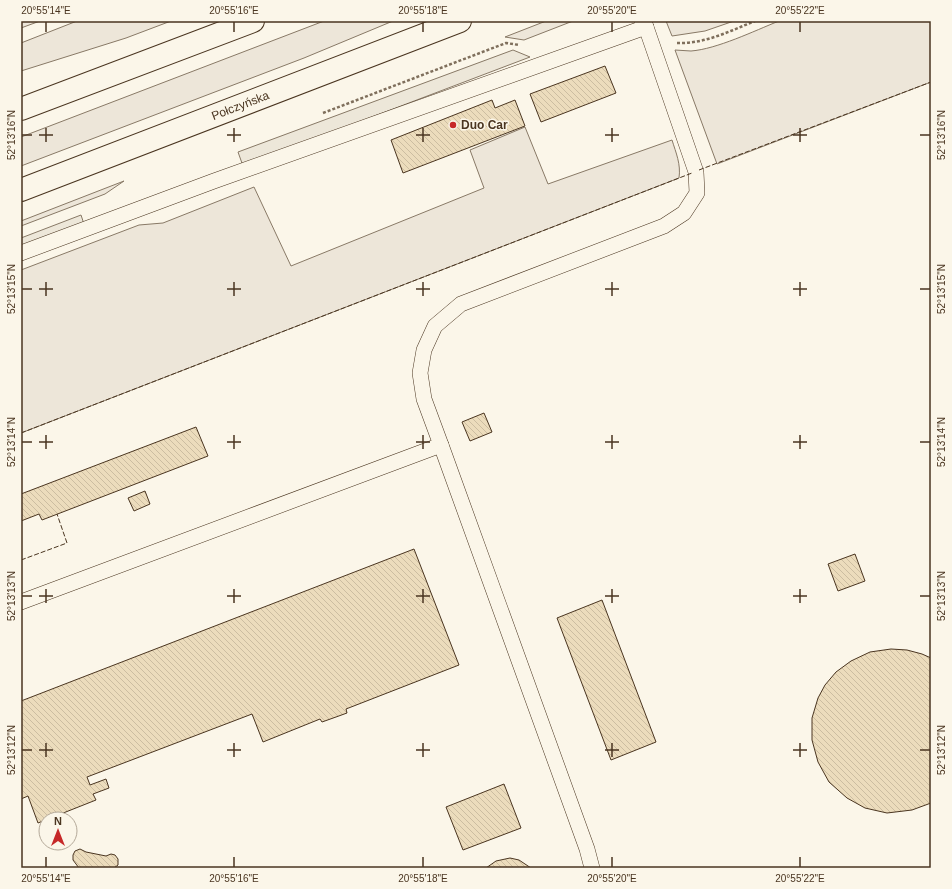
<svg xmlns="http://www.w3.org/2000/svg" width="952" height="889" viewBox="0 0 952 889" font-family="Arial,sans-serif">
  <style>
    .green { fill: #ede6d9; stroke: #887966 }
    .parking { fill: #ede7d9; stroke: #887966 }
    .building { fill: url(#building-back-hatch); stroke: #4a3520 }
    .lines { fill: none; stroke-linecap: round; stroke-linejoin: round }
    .lane-casing { stroke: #4a3520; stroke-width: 16 }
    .secondary-casing { stroke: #4a3520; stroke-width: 24 }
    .path { stroke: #7f6f5c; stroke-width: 2.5; stroke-dasharray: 3 2; stroke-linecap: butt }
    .lane { stroke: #fbf6e9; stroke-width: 15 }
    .secondary { stroke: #fbf6e9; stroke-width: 22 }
    .fence { stroke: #4a3520; stroke-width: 1; stroke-dasharray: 5 2; stroke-linecap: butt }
    .ticks { fill: none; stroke: #4a3520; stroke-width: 1.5 }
    .poi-dot { fill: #c62828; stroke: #fbf6e9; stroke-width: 1.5 }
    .labels { text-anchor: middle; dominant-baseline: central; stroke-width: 3; stroke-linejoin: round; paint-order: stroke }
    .street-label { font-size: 12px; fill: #4a3520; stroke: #fbf6e9 }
    .poi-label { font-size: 12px; font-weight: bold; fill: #4a3520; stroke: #fbf6e9; text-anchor: start }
    .neatline { fill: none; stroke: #4a3520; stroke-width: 1.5 }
    .ticks-label { font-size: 10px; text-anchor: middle; fill: #4a3520 }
  </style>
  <defs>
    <pattern id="building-back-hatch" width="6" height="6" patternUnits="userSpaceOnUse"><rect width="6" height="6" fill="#ecdcbc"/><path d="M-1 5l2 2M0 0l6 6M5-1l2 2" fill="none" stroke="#ccbda1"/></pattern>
  </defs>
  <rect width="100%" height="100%" fill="#fbf6e9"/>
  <g class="green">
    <path d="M 21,21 L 40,21 L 21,28 Z"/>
    <path d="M 77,21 L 171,21 L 126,38 L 21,71 L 21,43 Z"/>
    <path d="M 324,21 L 393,21 L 304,58 L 21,166 L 21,137 Z"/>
    <path d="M 546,21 L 573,21 L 524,40 L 505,37 Z"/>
    <path d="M 666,21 L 734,21 L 705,31 L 672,36 Z"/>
    <path d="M 779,21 L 931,21 L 931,82 L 717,164 L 675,50 C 680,50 686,51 691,51 C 717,49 754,31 779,21 Z"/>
    <path d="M 525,127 L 548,184 L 672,140 C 676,153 681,164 679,178 L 21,433 L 21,270 L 139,225 L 163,223 L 254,187 L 291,266 L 484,188 L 470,150 Z"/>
    <path d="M 124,181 L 105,194 L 21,226 L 21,221 Z"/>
  </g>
  <g class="parking">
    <path d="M 513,50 L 530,57 L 243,166 L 238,152 Z"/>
    <path d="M 81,215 L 84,224 L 21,248 L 21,238 Z"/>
  </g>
  <g class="building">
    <path d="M 605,66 L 616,93 L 541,122 L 530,94 Z"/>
    <path d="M 492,100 L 495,108 L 515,100 L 525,126 L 403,173 L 391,140 Z"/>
    <path d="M 484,413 L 492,432 L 470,441 L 462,422 Z"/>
    <path d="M 196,427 L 208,456 L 42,520 L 39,514 L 21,521 L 21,494 Z"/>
    <path d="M 145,491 L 150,504 L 134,511 L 128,498 Z"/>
    <path d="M 414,549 L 459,665 L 346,709 L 347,713 L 336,717 L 322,722 L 320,719 L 263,742 L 252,714 L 87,777 L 90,785 L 106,779 L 109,788 L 93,794 L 96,800 L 38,823 L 28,796 L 21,799 L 21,701 Z"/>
    <path d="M 855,554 L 865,581 L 838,591 L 828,564 Z"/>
    <path d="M 602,600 L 656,742 L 611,760 L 557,618 Z"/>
    <path d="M 891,649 L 907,650 L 922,654 L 931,658 L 931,803 L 912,810 L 887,813 L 865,808 L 847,798 L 829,782 L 818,762 L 812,740 L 812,718 L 818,698 L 825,685 L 836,672 L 851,661 L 870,652 Z"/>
    <path d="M 504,784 L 521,828 L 463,850 L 446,807 Z"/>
    <path d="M 80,849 L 86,852 L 106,856 L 111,854 L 115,855 L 118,859 L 118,865 L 114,868 L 79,868 L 73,860 L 73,855 L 75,851 Z"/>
    <path d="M 510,858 L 519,860 L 531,868 L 486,868 L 496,861 Z"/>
  </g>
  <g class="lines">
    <g class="lane-casing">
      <g id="lane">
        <path d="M 21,253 L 214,181 L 646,27"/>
        <path d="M 441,445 L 587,849 L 592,868"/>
        <path d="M 21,602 L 441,445 L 424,399 L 420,373 L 424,350 L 435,326 L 461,304 L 664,226 L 684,213 L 697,193 L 696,172 L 646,27 L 642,21"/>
      </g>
    </g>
    <g class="secondary-casing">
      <g id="secondary">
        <path d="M 21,109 L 253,21"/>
        <path id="s1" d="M 21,190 L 460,21"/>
      </g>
    </g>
    <g class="path">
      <path d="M 677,43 C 705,44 730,31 755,21"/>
      <path d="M 323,113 L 506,43 L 519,45"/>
    </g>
    <use href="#lane" class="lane"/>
    <use href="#secondary" class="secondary"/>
    <g class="fence">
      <path d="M 699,170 L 931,82"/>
      <path d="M 21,433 L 692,173"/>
      <path d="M 21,560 L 67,543 L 57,514"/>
    </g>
  </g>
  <path class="ticks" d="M 46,22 L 46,32M 234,22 L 234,32M 423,22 L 423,32M 612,22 L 612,32M 800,22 L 800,32M 46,128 L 46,142M 234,128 L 234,142M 423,128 L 423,142M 612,128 L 612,142M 800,128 L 800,142M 22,135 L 32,135M 39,135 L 53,135M 227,135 L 241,135M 416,135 L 430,135M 605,135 L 619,135M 793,135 L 807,135M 920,135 L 930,135M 46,282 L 46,296M 234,282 L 234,296M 423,282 L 423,296M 612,282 L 612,296M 800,282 L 800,296M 22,289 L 32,289M 39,289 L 53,289M 227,289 L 241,289M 416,289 L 430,289M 605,289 L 619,289M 793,289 L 807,289M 920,289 L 930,289M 46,435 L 46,449M 234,435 L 234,449M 423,435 L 423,449M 612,435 L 612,449M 800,435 L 800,449M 22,442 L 32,442M 39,442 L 53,442M 227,442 L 241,442M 416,442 L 430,442M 605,442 L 619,442M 793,442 L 807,442M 920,442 L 930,442M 46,589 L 46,603M 234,589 L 234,603M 423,589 L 423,603M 612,589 L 612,603M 800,589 L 800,603M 22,596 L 32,596M 39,596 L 53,596M 227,596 L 241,596M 416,596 L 430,596M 605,596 L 619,596M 793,596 L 807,596M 920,596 L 930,596M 46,743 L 46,757M 234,743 L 234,757M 423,743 L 423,757M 612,743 L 612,757M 800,743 L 800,757M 22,750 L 32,750M 39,750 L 53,750M 227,750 L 241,750M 416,750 L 430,750M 605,750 L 619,750M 793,750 L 807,750M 920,750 L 930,750M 46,857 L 46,867M 234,857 L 234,867M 423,857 L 423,867M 612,857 L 612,867M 800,857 L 800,867"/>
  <circle class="poi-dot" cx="453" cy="125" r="4"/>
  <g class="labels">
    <g class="street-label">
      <text stroke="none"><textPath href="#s1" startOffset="235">Połczyńska</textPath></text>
    </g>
    <g class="poi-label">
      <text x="461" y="125">Duo Car</text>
    </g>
  </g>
  <rect width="952" height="889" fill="none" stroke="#fbf6e9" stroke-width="44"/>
  <g transform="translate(58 831)"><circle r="19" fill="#fbf6e9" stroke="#b4a999"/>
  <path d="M0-3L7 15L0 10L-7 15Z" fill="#c62828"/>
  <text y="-6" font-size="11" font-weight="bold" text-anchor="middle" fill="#4a3520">N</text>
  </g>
  <rect x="22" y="22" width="908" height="845" class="neatline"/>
  <g class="ticks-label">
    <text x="46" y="14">20°55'14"E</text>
    <text x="234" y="14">20°55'16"E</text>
    <text x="423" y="14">20°55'18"E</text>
    <text x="612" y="14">20°55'20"E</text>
    <text x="800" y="14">20°55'22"E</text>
    <text transform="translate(11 135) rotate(-90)" y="4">52°13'16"N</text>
    <text transform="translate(941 135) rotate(-90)" y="4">52°13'16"N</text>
    <text transform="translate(11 289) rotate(-90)" y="4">52°13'15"N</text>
    <text transform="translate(941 289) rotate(-90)" y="4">52°13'15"N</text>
    <text transform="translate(11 442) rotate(-90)" y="4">52°13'14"N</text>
    <text transform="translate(941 442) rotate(-90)" y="4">52°13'14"N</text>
    <text transform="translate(11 596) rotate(-90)" y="4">52°13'13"N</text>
    <text transform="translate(941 596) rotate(-90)" y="4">52°13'13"N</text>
    <text transform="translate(11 750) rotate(-90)" y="4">52°13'12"N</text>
    <text transform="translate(941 750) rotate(-90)" y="4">52°13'12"N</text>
    <text x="46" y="882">20°55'14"E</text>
    <text x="234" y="882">20°55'16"E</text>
    <text x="423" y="882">20°55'18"E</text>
    <text x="612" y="882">20°55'20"E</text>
    <text x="800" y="882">20°55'22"E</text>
  </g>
</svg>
